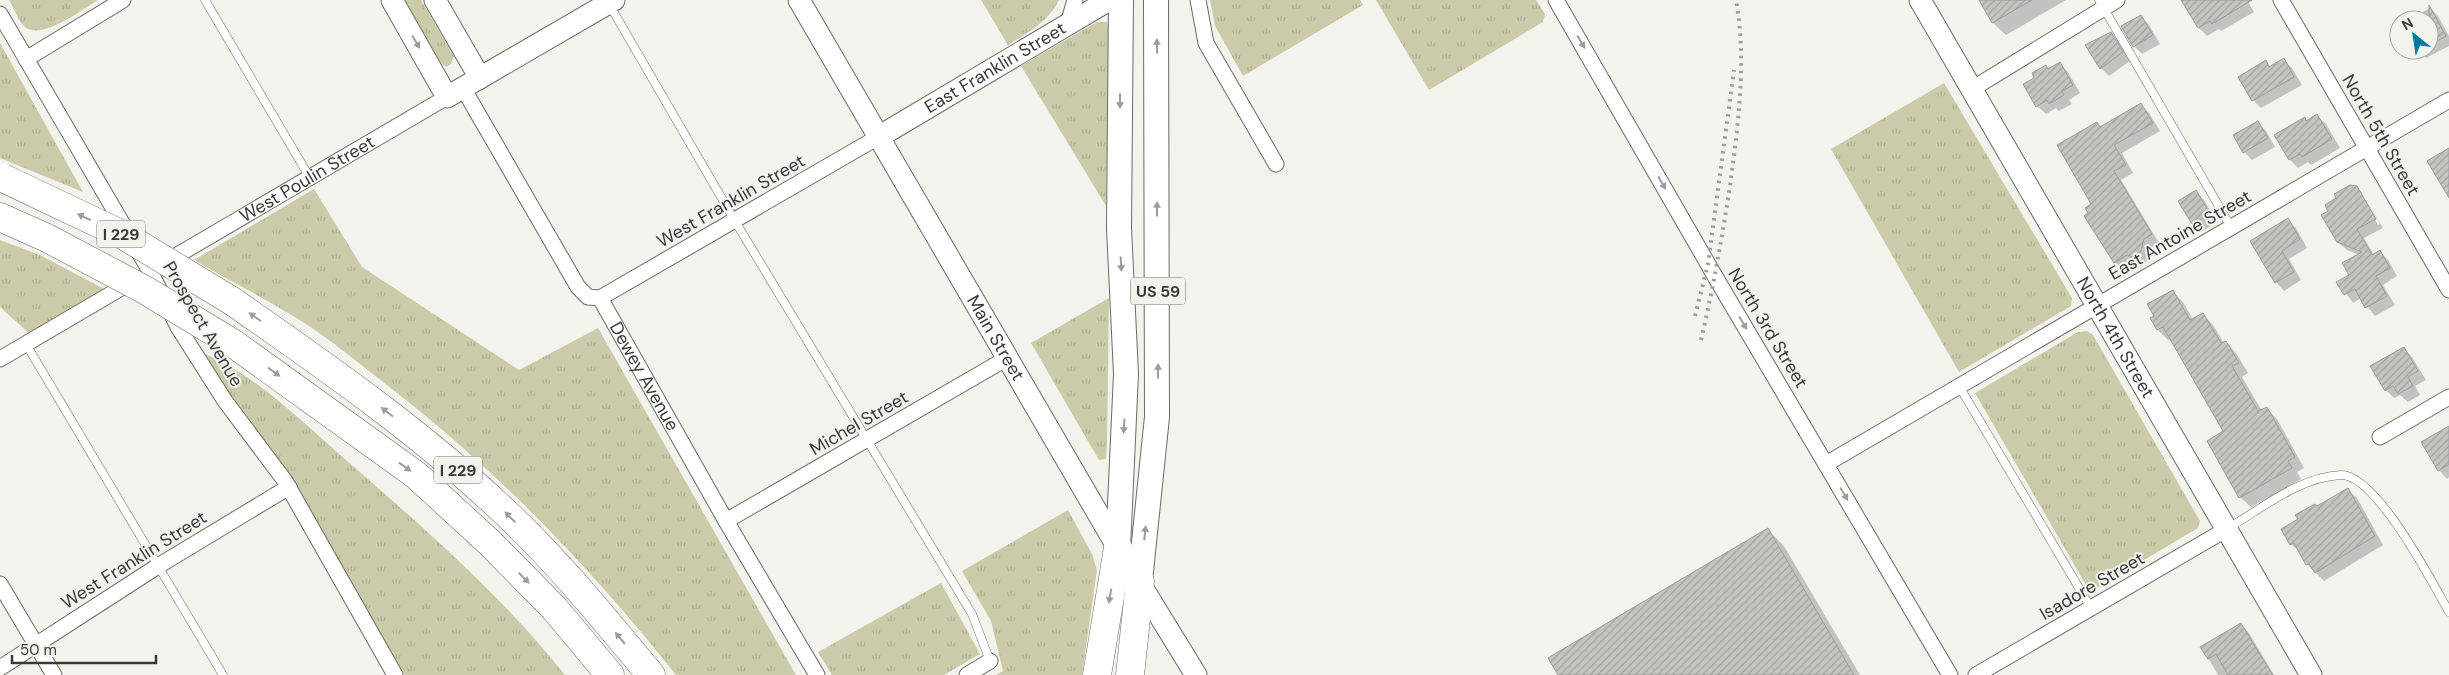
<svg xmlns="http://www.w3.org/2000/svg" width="2449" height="675" viewBox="0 0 2449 675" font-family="'DM Sans',sans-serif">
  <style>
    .grass { fill: url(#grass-tufts) }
    .shadow { fill: #0003 }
    .building { fill: url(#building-hatch); stroke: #9c9c98 }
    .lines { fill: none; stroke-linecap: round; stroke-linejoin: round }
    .lane-casing { stroke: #6a6a66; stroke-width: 9 }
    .street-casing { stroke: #6a6a66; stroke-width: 17 }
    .secondary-casing { stroke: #6a6a66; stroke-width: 23 }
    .primary-casing { stroke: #6a6a66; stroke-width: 26 }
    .highway-casing { stroke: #6a6a66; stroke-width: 29 }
    .lane { stroke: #fff; stroke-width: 8 }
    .street { stroke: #fff; stroke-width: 15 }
    .secondary { stroke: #fff; stroke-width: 21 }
    .primary { stroke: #fff; stroke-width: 24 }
    .highway { stroke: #fff; stroke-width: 28 }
    .rail { stroke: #9d9d9a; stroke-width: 4; stroke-dasharray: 2.5 5; stroke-linecap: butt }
    .highway-bridge-casing { stroke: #6a6a66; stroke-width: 29; stroke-linecap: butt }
    .highway-bridge { stroke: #fff; stroke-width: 28 }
    .oneway { fill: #9c9c9c }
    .labels { text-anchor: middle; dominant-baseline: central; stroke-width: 4; stroke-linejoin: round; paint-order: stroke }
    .shield { fill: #f3f3ee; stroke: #71716f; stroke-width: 1 }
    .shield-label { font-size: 16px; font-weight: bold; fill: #393938 }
    .street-label { font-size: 18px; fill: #393938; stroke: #f3f3ee }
  </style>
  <defs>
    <pattern id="grass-tufts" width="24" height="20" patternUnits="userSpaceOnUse" patternTransform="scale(1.25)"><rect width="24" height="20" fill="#cbcba9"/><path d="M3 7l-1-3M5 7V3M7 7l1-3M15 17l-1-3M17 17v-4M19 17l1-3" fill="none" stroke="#afaf92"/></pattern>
    <pattern id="building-hatch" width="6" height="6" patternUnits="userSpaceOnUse" patternTransform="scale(1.25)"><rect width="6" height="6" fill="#c5c5c0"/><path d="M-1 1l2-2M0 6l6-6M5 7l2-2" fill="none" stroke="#a1a19d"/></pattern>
  </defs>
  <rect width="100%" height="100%" fill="#f3f3ee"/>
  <g class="grass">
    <path d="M 9,0 L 98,0 C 83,9 41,41 25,27 C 18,21 14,8 9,0 Z"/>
    <path d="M 405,0 L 421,0 L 454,56 L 451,64 L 446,67 L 441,63 Z"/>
    <path d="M 981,0 L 1059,0 C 1047,23 1030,31 1008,45 Z"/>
    <path d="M 1210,0 L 1360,0 L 1363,5 L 1243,76 L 1215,26 Z"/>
    <path d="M 1376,0 L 1536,0 L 1545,14 L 1543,22 L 1429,90 Z"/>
    <path d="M 1097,22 L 1107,22 L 1109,32 L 1106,206 L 1021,66 Z"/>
    <path d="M 0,43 L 83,192 L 0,158 Z"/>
    <path d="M 1944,83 L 2072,298 L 2071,306 L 1959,372 L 1831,149 Z"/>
    <path d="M 314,189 L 362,267 L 519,370 L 598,328 L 796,675 L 676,675 C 589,565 491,464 379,379 C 354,359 329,339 303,322 C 268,300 230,281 194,260 Z"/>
    <path d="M 0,240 L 40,255 L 108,291 L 32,336 L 0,307 Z"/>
    <path d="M 1109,298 L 1107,444 L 1106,459 L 1099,460 L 1031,343 Z"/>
    <path d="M 2087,331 L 2093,335 L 2200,521 L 2198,528 L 2090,592 L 1975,393 L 2078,332 Z"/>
    <path d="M 198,351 C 252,372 296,416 338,453 C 417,522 500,593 565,675 L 405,675 L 271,451 L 227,397 Z"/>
    <path d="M 1068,510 L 1092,554 L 1097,570 L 1082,675 L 996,675 L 1003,671 L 991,621 L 962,571 Z"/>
    <path d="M 941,583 L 980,654 L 944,675 L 832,675 L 818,652 Z"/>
  </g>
  <g class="shadow">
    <path d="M 1980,0 L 2066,0 L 2006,35 L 1993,23 Z"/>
    <path d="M 2193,0 L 2247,0 L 2254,12 L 2221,31 L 2219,29 L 2207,36 L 2198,27 Z"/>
    <path d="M 2430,8 L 2438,16 L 2449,36 L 2449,46 L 2426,58 L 2418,50 L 2429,50 L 2429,20 L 2408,20 Z"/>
    <path d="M 2141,16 L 2149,25 L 2160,44 L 2142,54 L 2134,46 Z"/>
    <path d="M 2111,34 L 2119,42 L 2130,61 L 2109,76 L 2101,68 L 2087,45 Z"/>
    <path d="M 2283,60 L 2292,68 L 2302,85 L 2261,108 L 2253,100 L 2266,62 L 2271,67 Z"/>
    <path d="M 2060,64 L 2068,72 L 2080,93 L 2069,100 L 2072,104 L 2059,111 L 2056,108 L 2046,114 L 2037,106 L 2036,78 L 2046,67 L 2049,70 Z"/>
    <path d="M 2141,105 L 2149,113 L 2160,131 L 2122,153 L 2133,173 L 2121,180 L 2159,243 L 2152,247 L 2149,260 L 2141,265 L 2136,263 L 2123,270 L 2115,262 L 2090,214 L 2093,205 L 2097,123 L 2101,128 Z"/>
    <path d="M 2317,116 L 2326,124 L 2340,148 L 2311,165 L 2308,162 L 2298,168 L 2290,160 L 2276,136 L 2304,119 L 2307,122 Z"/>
    <path d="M 2258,123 L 2266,131 L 2275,147 L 2252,160 L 2244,152 Z"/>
    <path d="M 2357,187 L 2362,193 L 2360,193 L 2378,225 L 2380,224 L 2363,194 L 2383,228 L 2364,238 L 2374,255 L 2380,252 L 2388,260 L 2397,276 L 2383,285 L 2395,305 L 2375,316 L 2361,298 L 2353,303 L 2338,282 L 2351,275 L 2359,255 L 2347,250 L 2338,242 Z"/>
    <path d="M 2196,192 L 2204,200 L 2217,222 L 2201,232 L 2193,223 Z"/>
    <path d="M 2287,220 L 2296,228 L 2307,248 L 2289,259 L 2301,280 L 2284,291 L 2276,282 Z"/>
    <path d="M 2172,291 L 2183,302 L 2193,320 L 2203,314 L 2213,325 L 2224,343 L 2226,342 L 2236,353 L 2248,373 L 2242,377 L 2262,411 L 2266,408 L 2277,419 L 2304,468 L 2297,472 L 2301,479 L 2251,507 L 2240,497 L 2225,432 L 2171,339 L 2168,340 L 2158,330 L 2152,318 L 2156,316 Z"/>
    <path d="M 2403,348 L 2412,357 L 2426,380 L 2415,386 L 2420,395 L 2408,402 L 2400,395 L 2394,398 L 2386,390 Z"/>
    <path d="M 2449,427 L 2449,477 L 2447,479 L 2439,470 Z"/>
    <path d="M 2348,490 L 2357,498 L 2383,545 L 2324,581 L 2307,564 L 2300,552 L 2291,544 L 2299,520 Z"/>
    <path d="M 1768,530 L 1784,546 L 1860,675 L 1559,675 Z"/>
    <path d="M 2240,624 L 2249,633 L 2274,675 L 2218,675 L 2202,647 Z"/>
  </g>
  <g class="building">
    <path d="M 1979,0 L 2032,0 L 1992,23 Z"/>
    <path d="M 2181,0 L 2252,0 L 2212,24 L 2210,21 L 2198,28 Z"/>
    <path d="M 2429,5 L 2446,36 L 2429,46 Z"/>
    <path d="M 2141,15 L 2153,35 L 2133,47 L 2121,26 Z"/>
    <path d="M 2111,32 L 2123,52 L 2100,69 L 2085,45 Z"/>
    <path d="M 2284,58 L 2294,77 L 2252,101 L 2238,77 L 2266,60 L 2269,67 Z"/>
    <path d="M 2060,62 L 2073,85 L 2062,91 L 2064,95 L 2049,104 L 2047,100 L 2036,107 L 2023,84 L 2034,78 L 2032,73 L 2046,65 L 2048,69 Z"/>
    <path d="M 2141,103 L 2153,123 L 2114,145 L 2126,165 L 2114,171 L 2152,234 L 2144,239 L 2141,251 L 2132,257 L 2127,255 L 2114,263 L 2084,216 L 2088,213 L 2085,208 L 2091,204 L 2057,145 L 2097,122 L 2100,127 Z"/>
    <path d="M 2317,114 L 2332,139 L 2302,157 L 2300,154 L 2289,160 L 2274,135 L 2305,117 L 2306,121 Z"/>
    <path d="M 2258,121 L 2268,138 L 2243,153 L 2233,135 Z"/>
    <path d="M 2449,148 L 2449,198 L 2427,161 Z"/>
    <path d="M 2350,185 L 2357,186 L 2376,219 L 2357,229 L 2372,255 L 2380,250 L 2390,268 L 2376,276 L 2387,296 L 2365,308 L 2355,289 L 2344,295 L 2336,282 L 2349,275 L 2342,263 L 2362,252 L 2337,242 L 2321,215 L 2328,211 L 2325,205 L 2336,198 L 2334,194 Z"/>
    <path d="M 2196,190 L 2210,214 L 2192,224 L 2178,201 Z"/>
    <path d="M 2288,218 L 2300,239 L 2282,251 L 2294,272 L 2275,283 L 2250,241 Z"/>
    <path d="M 2173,290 L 2190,320 L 2203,313 L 2221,343 L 2226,341 L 2239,363 L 2232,366 L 2258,411 L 2267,407 L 2295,457 L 2288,461 L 2292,468 L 2239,498 L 2207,441 L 2223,431 L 2163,327 L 2157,330 L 2150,318 L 2154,316 L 2147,304 Z"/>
    <path d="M 2404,347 L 2418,371 L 2408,377 L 2413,386 L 2398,394 L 2393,386 L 2385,391 L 2370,366 Z"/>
    <path d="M 2449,426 L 2449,464 L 2438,471 L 2421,442 Z"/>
    <path d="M 2348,488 L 2375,536 L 2315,573 L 2309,564 L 2306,565 L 2294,543 L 2290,545 L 2281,529 L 2298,519 L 2295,515 L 2315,504 L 2317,506 Z"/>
    <path d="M 1768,528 L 1854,675 L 1558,675 L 1548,658 Z"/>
    <path d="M 2241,623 L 2259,653 L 2273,675 L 2228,675 L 2216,654 L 2208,659 L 2200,647 Z"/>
  </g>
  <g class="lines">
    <g class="lane-casing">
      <g id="lane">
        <path d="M 205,0 L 310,178"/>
        <path d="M 2099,0 L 2231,227"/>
        <path d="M 609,4 L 735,221 L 972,614 L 990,661"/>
        <path d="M 26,344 L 223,675"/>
        <path d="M 1959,386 L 2091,608"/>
        <path d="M 2228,528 C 2263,508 2299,477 2341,475 C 2376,474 2432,582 2449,612"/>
      </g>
    </g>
    <g class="street-casing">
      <g id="street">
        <path d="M 1198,0 L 1206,43 L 1276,164"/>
        <path d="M 1556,0 L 1716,278 L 1950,675"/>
        <path d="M 2281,0 L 2449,290"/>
        <path d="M 0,14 L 150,271 L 178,327 L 225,401 L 285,481 L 395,675"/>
        <path d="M 1068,24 L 1075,0"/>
        <path d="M 26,59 L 123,0"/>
        <path id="s1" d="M 463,88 L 578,287 L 588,297 L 600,298 L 726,521 L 817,675"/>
        <path d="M 1972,89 L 2117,0"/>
        <path id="s2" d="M 164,263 L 447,97"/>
        <path d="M 600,298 L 880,136"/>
        <path d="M 0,359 L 133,281"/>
        <path d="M 2380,437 L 2449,397"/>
        <path d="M 1826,464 L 2449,100"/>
        <path d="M 726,521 L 1009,357"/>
        <path d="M 0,584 L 54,675"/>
        <path d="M 0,668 L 158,566 L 289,487"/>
        <path d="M 967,675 L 990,661"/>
        <path d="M 1976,675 L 2227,529"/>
      </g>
    </g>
    <g class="secondary-casing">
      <g id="secondary">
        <path d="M 392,0 L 447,97 L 614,0"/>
        <path d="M 435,0 L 480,78"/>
        <path id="s3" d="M 799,0 L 1118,548 L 1196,675"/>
        <path id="s4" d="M 1920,0 L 2311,675"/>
        <path id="s5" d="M 880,136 L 1109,0"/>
      </g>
    </g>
    <g class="primary-casing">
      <g id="primary">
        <path d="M 1118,548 L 1126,374 L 1119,228 L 1121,0"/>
        <path d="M 1140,581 L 1157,417 L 1156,0"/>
      </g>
    </g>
    <g class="highway-casing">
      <g id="highway">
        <path d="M 0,217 L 47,238"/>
        <path d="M 232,301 C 328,368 423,434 507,514 C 560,564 605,620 651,675"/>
        <path d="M 234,344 L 416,475 L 490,543 L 554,608 L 610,675"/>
        <path d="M 1097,675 L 1118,548"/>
        <path d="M 1130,675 L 1140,581"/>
      </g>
    </g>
    <use href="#lane" class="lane"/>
    <use href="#street" class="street"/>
    <use href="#secondary" class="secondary"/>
    <use href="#primary" class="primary"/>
    <use href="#highway" class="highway"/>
    <g class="rail">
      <path d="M 1695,316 L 1708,264 L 1734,70"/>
      <path d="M 1701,340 C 1713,289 1722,238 1730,186 C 1738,126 1747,60 1736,0"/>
    </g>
    <g class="highway-bridge-casing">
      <g id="highway-bridge">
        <path d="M 3,178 L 123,235 L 232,301"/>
        <path d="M 47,238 L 145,290 L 234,344"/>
      </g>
    </g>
    <use href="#highway-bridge" class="highway-bridge"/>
  </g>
  <defs><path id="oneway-solid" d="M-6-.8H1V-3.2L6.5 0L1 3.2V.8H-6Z" transform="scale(1.25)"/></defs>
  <g class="oneway">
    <use href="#oneway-solid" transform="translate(416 42) rotate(60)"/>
    <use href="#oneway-solid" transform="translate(1581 42) rotate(60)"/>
    <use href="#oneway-solid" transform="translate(1157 46) rotate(-91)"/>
    <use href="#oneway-solid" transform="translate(1120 101) rotate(90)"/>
    <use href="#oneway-solid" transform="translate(1662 183) rotate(60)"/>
    <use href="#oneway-solid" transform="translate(1157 209) rotate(-90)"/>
    <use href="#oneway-solid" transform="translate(84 217) rotate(-155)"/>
    <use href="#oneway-solid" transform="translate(1121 264) rotate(87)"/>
    <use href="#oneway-solid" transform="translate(255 317) rotate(-145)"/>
    <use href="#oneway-solid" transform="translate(1743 323) rotate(59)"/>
    <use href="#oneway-solid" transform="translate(1158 371) rotate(-89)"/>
    <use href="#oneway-solid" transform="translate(274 372) rotate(36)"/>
    <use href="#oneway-solid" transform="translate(387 412) rotate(-143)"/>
    <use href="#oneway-solid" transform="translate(1124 426) rotate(93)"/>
    <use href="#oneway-solid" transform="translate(405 467) rotate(36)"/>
    <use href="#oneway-solid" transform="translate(1844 494) rotate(60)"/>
    <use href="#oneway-solid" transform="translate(510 517) rotate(-135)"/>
    <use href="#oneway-solid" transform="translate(1145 533) rotate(-84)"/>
    <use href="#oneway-solid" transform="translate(524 578) rotate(45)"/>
    <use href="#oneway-solid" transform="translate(1110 596) rotate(100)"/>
    <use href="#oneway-solid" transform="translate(620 638) rotate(-130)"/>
  </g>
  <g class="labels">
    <g class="shield">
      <rect x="97" y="220.5" width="48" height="27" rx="4"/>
      <rect x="1130.5" y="277.5" width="55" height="27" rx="4"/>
      <rect x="434" y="456.5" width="48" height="27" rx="4"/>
    </g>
    <g class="shield-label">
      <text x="121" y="234">I 229</text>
      <text x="1158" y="291">US 59</text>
      <text x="458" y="470">I 229</text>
    </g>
    <g class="street-label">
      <text stroke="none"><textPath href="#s5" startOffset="134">East Franklin Street</textPath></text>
      <text transform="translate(2381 135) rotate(60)">North 5th Street</text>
      <text stroke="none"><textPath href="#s2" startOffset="166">West Poulin Street</textPath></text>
      <text transform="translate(731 201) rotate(-30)">West Franklin Street</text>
      <text transform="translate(2180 235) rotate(-30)">East Antoine Street</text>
      <text transform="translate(203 324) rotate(60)">Prospect Avenue</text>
      <text transform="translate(1768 328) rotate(59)">North 3rd Street</text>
      <text stroke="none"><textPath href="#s3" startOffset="391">Main Street</textPath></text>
      <text stroke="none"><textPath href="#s4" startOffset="390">North 4th Street</textPath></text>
      <text stroke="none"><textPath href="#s1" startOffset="346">Dewey Avenue</textPath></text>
      <text transform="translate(859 423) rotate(-30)">Michel Street</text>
      <text transform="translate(134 560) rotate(-32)">West Franklin Street</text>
      <text transform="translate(2092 586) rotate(-30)">Isadore Street</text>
    </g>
  </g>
  <g transform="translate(2414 35) rotate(330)"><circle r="24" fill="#f3f3ee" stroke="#a9a9a5"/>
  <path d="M0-4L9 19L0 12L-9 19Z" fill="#0279a2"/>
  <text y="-8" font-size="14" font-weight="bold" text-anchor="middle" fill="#393938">N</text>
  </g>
  <path d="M12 655v8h144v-8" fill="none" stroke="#393938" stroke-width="2.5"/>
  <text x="20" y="655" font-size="15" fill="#393938" stroke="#f3f3ee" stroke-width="4" paint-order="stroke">50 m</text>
</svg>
